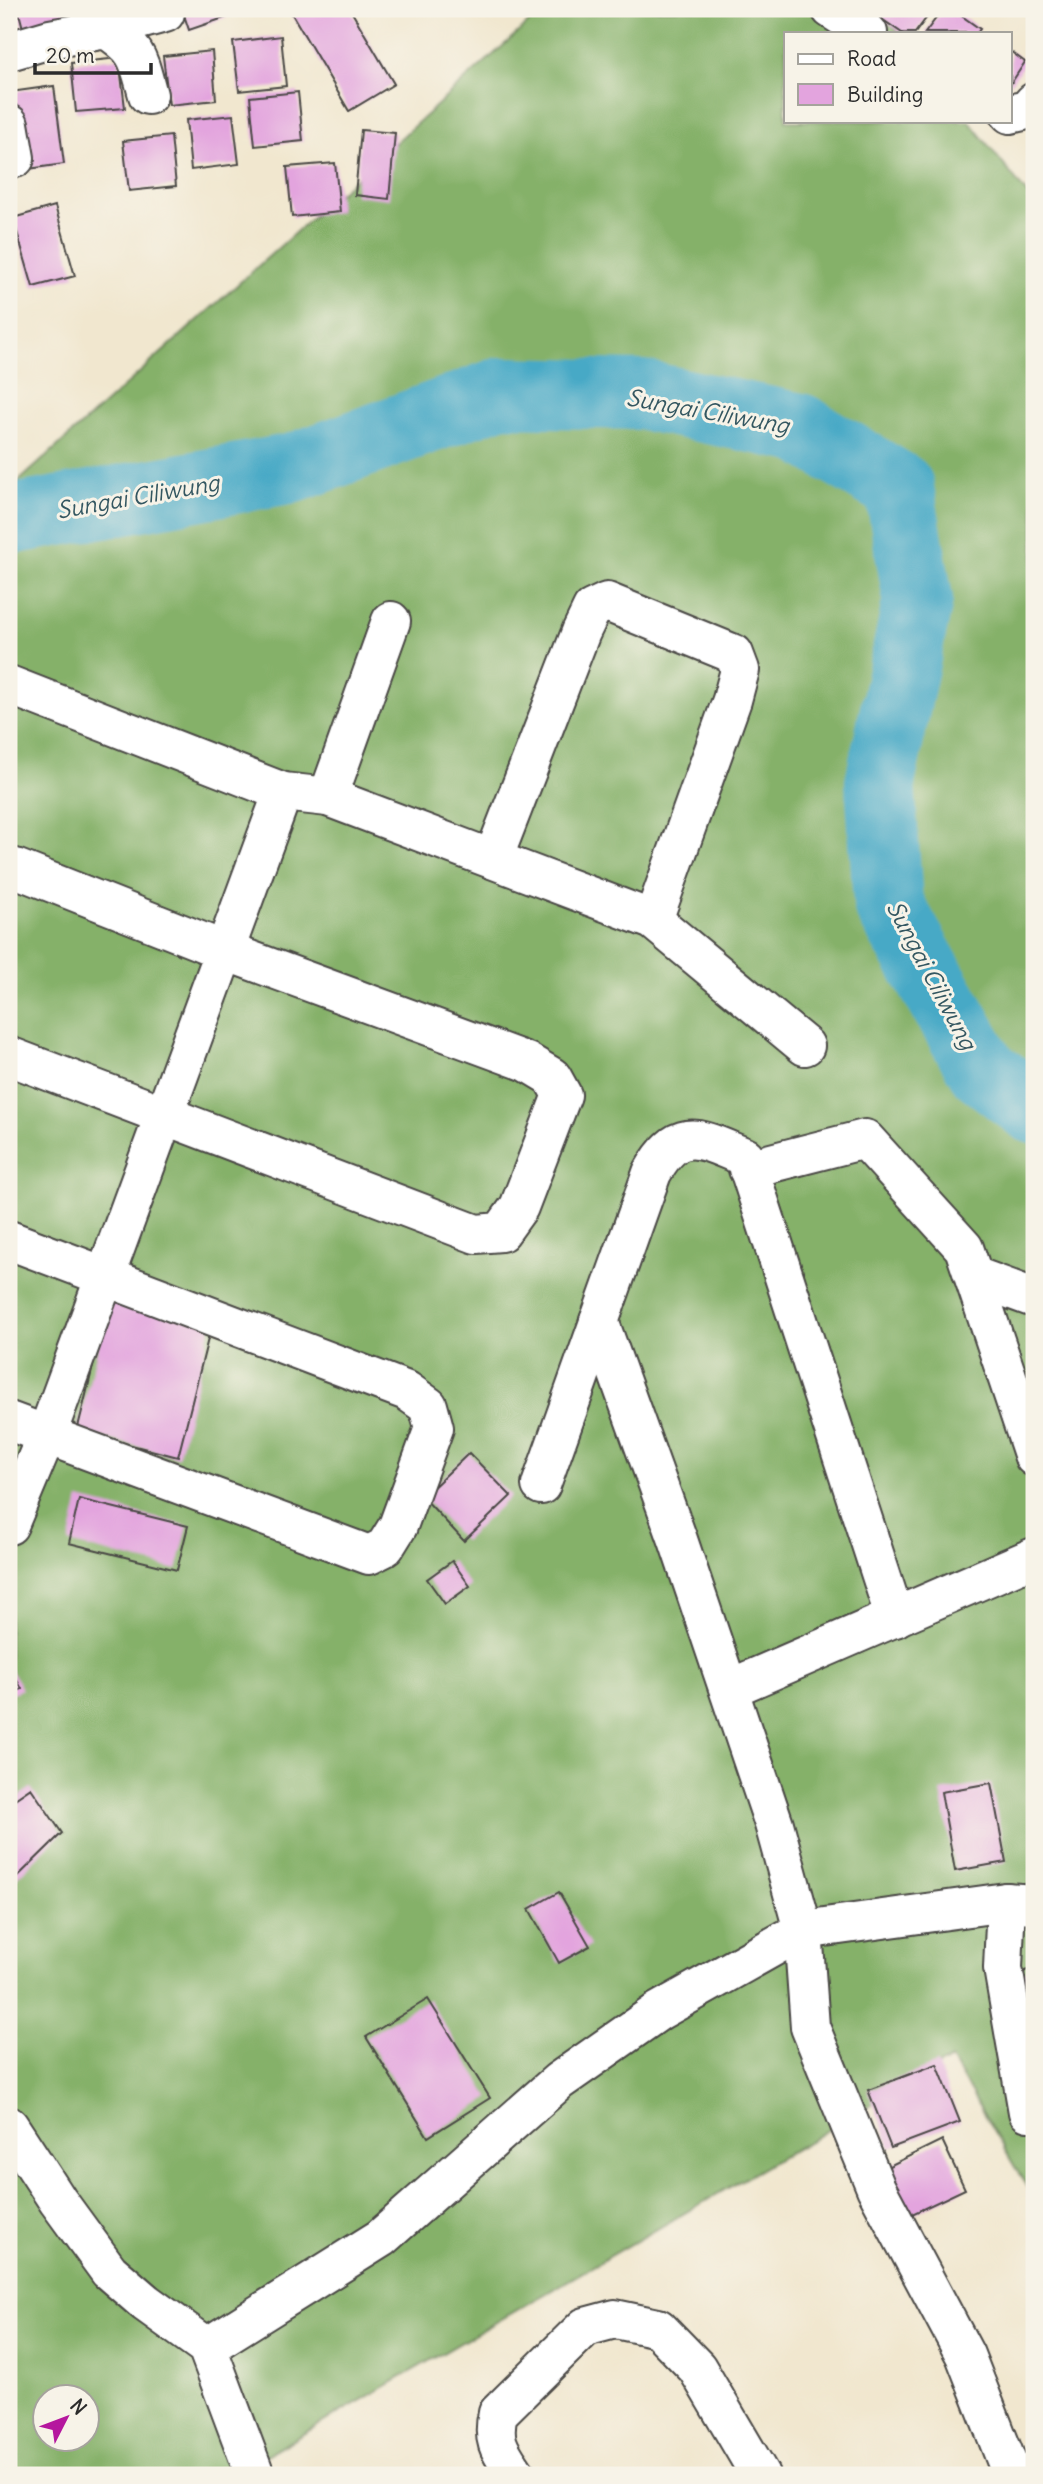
<svg xmlns="http://www.w3.org/2000/svg" width="1043" height="2484" viewBox="0 0 1043 2484" font-family="Delius,sans-serif">
  <style>
    .forest { fill: #85b169; stroke: #586e4a; stroke-width: 2; fill-rule: evenodd }
    .lines { fill: none; stroke-linecap: round; stroke-linejoin: round }
    .river { stroke: #46a9c6; stroke-width: 70 }
    .building { fill: #e3a4de }
    .minor-casing { stroke: #494744; stroke-width: 42 }
    .minor { stroke: #fff; stroke-width: 38 }
    .labels { text-anchor: middle; dominant-baseline: central; stroke-width: 6; stroke-linejoin: round; paint-order: stroke }
    .water-label { font-size: 23px; font-style: italic; fill: #345761; stroke: #f7f3e8 }
  </style>
  <rect width="100%" height="100%" fill="#f7f3e8"/>
  <filter id="ink" filterUnits="userSpaceOnUse"><feTurbulence type="fractalNoise" baseFrequency=".0143" numOctaves="2"/><feDisplacementMap in="SourceGraphic" scale="14" xChannelSelector="R" yChannelSelector="G"/><feConvolveMatrix kernelMatrix="1 2 1 2 8 2 1 2 1" color-interpolation-filters="sRGB"/></filter>
  <filter id="wash" filterUnits="userSpaceOnUse"><feTurbulence type="fractalNoise" baseFrequency=".00686" numOctaves="4" result="noise"/><feDisplacementMap in="SourceGraphic" scale="28" xChannelSelector="R" yChannelSelector="G"/><feGaussianBlur stdDeviation="1.57" result="paint"/><feColorMatrix in="noise" values="0 0 0 0 0 0 0 0 0 0 0 0 0 0 0 0 0 1.4 0 .05"/><feComposite in="paint" operator="in"/></filter>
  <g filter="url(#wash)">
    <rect width="100%" height="100%" fill="#f1e7cf"/>
    <path class="forest" d="M 544,9 L 880,9 L 899,33 L 786,33 L 786,121 L 969,121 L 1034,203 L 1034,2199 L 951,2059 L 232,2475 L 9,2475 L 9,490 ZM 46,2396 L 88,2396 L 88,2438 L 46,2438 Z"/>
    <g class="lines">
      <path class="river" d="M 9,520 L 294,468 L 501,392 L 642,395 L 800,428 L 899,487 L 918,599 L 880,782 L 888,903 L 982,1069 L 1034,1109"/>
    </g>
    <g id="blocks">
      <g class="building">
        <path d="M 18,9 L 85,9 L 87,19 L 25,36 Z"/>
        <path d="M 182,9 L 250,9 L 189,30 Z"/>
        <path d="M 289,9 L 350,9 L 394,84 L 349,111 Z"/>
        <path d="M 881,9 L 933,9 L 915,33 L 902,33 L 876,15 Z"/>
        <path d="M 943,9 L 952,9 L 980,29 L 977,33 L 925,33 Z"/>
        <path d="M 281,36 L 286,86 L 239,91 L 233,42 Z"/>
        <path d="M 212,51 L 216,100 L 169,105 L 163,56 Z"/>
        <path d="M 1010,51 L 1025,62 L 1010,85 Z"/>
        <path d="M 119,58 L 125,108 L 76,112 L 71,63 Z"/>
        <path d="M 54,86 L 64,164 L 21,170 L 10,92 Z"/>
        <path d="M 298,92 L 303,141 L 255,146 L 250,97 Z"/>
        <path d="M 233,115 L 239,164 L 191,170 L 186,120 Z"/>
        <path d="M 361,130 L 395,133 L 389,199 L 355,195 Z"/>
        <path d="M 171,136 L 176,186 L 129,191 L 123,141 Z"/>
        <path d="M 335,163 L 340,212 L 292,217 L 287,167 Z"/>
        <path d="M 55,206 L 75,276 L 33,287 L 13,218 Z"/>
        <path d="M 110,1298 L 212,1323 L 178,1457 L 77,1431 Z"/>
        <path d="M 469,1453 L 511,1496 L 464,1541 L 423,1497 Z"/>
        <path d="M 79,1499 L 188,1526 L 177,1570 L 69,1543 Z"/>
        <path d="M 452,1561 L 470,1586 L 445,1604 L 427,1579 Z"/>
        <path d="M 9,1666 L 22,1689 L 9,1695 Z"/>
        <path d="M 991,1783 L 1006,1862 L 955,1871 L 941,1792 Z"/>
        <path d="M 31,1788 L 62,1833 L 9,1885 L 9,1803 Z"/>
        <path d="M 559,1892 L 590,1946 L 559,1963 L 529,1909 Z"/>
        <path d="M 1034,1968 L 1034,2056 L 1007,1978 Z"/>
        <path d="M 428,1999 L 490,2098 L 428,2137 L 366,2037 Z"/>
        <path d="M 937,2064 L 960,2122 L 891,2148 L 868,2090 Z"/>
        <path d="M 942,2140 L 965,2189 L 910,2215 L 887,2167 Z"/>
      </g>
    </g>
  </g>
  <g filter="url(#ink)">
    <use href="#blocks" fill-opacity="0" stroke="#494744" stroke-width="2"/>
    <g class="lines">
      <g class="minor-casing">
        <g id="minor">
          <path d="M 831,9 L 868,33"/>
          <path d="M 106,29 L 165,13"/>
          <path d="M 9,51 L 50,39 L 106,29 C 139,50 138,59 148,95"/>
          <path d="M 1010,114 L 1027,110 L 1034,102"/>
          <path d="M 9,124 L 15,158"/>
          <path d="M 9,685 L 283,792 L 328,797 L 653,920 L 805,1046"/>
          <path d="M 328,797 L 391,621"/>
          <path d="M 493,859 L 581,632 L 592,609 L 607,602 L 734,654 L 740,670 L 732,700 L 653,920"/>
          <path d="M 9,1056 L 476,1234 L 501,1232 L 519,1207 L 562,1095 L 552,1077 L 527,1062 L 225,951 L 15,868"/>
          <path d="M 748,1169 L 865,1139 L 964,1248 L 1034,1457"/>
          <path d="M 9,1240 L 407,1391 L 428,1406 L 434,1428 L 398,1526 L 385,1547 L 369,1555 L 9,1421"/>
          <path d="M 974,1276 L 1034,1298"/>
          <path d="M 599,1321 L 678,1540 L 774,1824 L 803,1930 L 810,2027 L 876,2188 L 965,2355 L 1012,2475"/>
          <path d="M 541,1485 L 652,1173 C 680,1123 700,1139 745,1157 L 895,1618"/>
          <path d="M 9,1525 L 47,1434 L 283,792"/>
          <path d="M 729,1689 L 1034,1557"/>
          <path d="M 1006,1902 L 1003,1968 L 1028,2112"/>
          <path d="M 9,2126 L 58,2201 L 109,2271 L 146,2303 L 207,2347 L 255,2475"/>
          <path d="M 207,2347 L 381,2238 L 559,2081 L 659,2011 L 803,1930 L 1006,1902 L 1034,1904"/>
          <path d="M 516,2475 C 501,2452 491,2442 498,2413 L 585,2327 L 615,2319 L 658,2328 L 697,2368 L 760,2475"/>
        </g>
      </g>
      <use href="#minor" class="minor"/>
    </g>
  </g>
  <g class="labels">
    <g class="water-label">
      <text transform="translate(708 411) rotate(10)">Sungai Ciliwung</text>
      <text transform="translate(138 496) rotate(-10)">Sungai Ciliwung</text>
      <text transform="translate(932 975) rotate(62)">Sungai Ciliwung</text>
    </g>
  </g>
  <rect width="1043" height="2484" fill="none" stroke="#f7f3e8" stroke-width="35"/>
  <rect x="784" y="32" width="228" height="91" fill="#f7f3e8" stroke="#a5a39c" stroke-width="2"/>
  <rect x="798" y="54" width="35" height="10" fill="#ffffff" stroke="#a5a39c" stroke-width="2"/>
  <text x="847" y="66" font-size="21" fill="#2b2b2b">Road</text>
  <rect x="798" y="84" width="35" height="21" fill="#e3a4de" stroke="#a5a39c" stroke-width="2"/>
  <text x="847" y="102" font-size="21" fill="#2b2b2b">Building</text>
  <g transform="translate(66 2418) rotate(48)"><circle r="33" fill="#f7f3e8" stroke="#a5a39c" stroke-width="2"/>
  <path d="M0-5L12 26L0 18L-12 26Z" fill="#b5179e"/>
  <text y="-10" font-size="19" font-weight="bold" text-anchor="middle" fill="#2b2b2b">N</text>
  </g>
  <path d="M35 63v10h116v-10" fill="none" stroke="#2b2b2b" stroke-width="3.5"/>
  <text x="46" y="63" font-size="21" fill="#2b2b2b" stroke="#f7f3e8" stroke-width="5" paint-order="stroke">20 m</text>
</svg>
